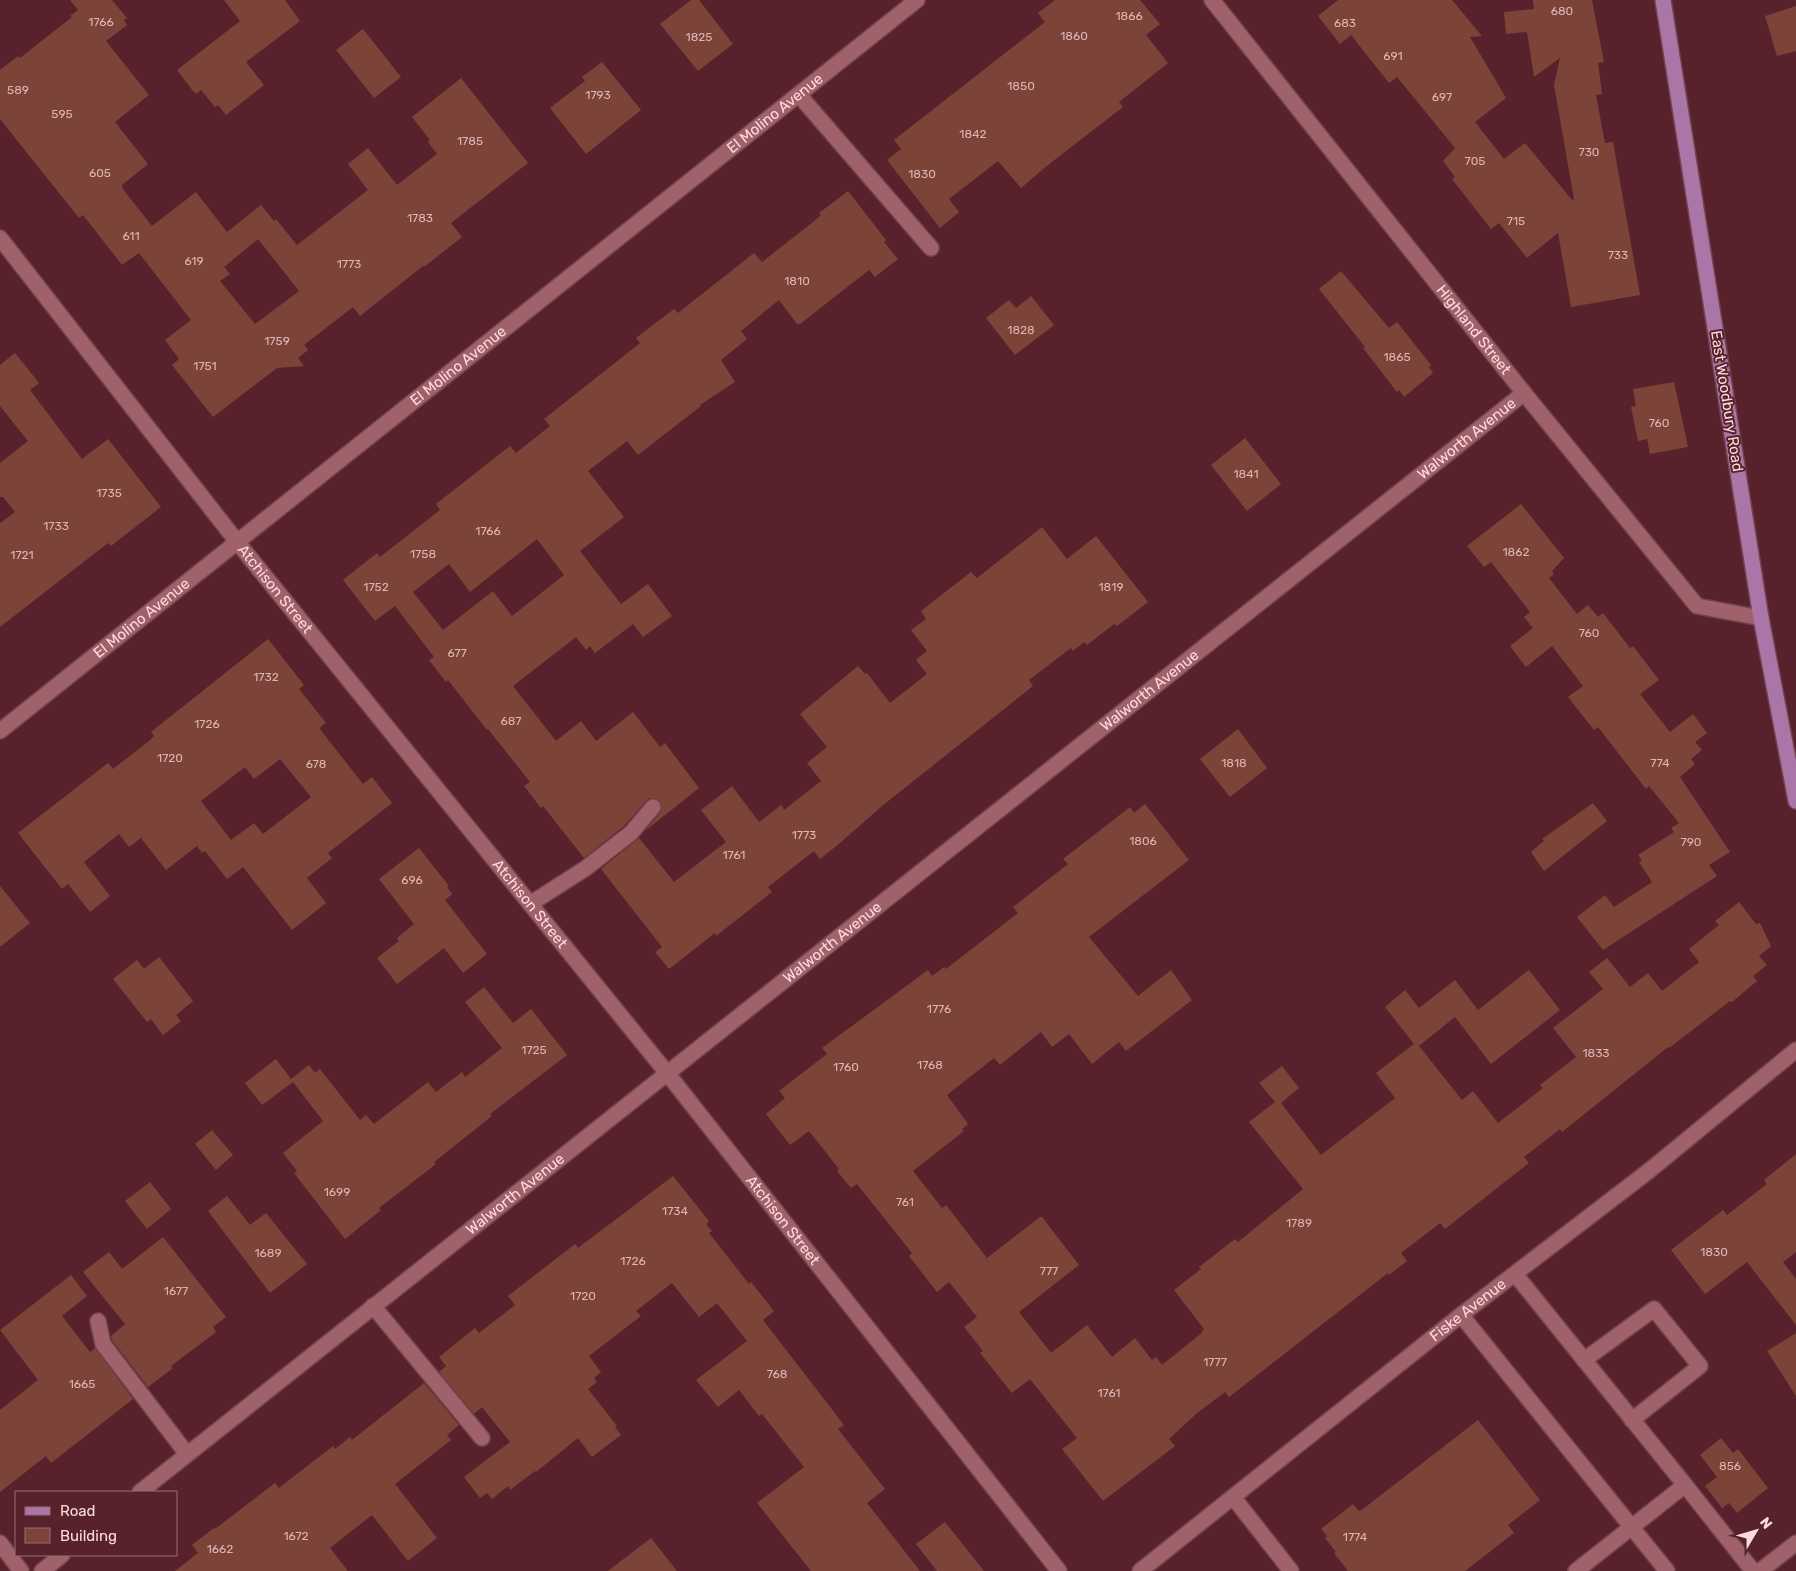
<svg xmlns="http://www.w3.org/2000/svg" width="1796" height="1571" viewBox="0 0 1796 1571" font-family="Rubik,sans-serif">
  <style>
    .building { fill: #7c4439; fill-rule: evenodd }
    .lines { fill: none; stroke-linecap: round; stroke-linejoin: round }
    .minor-casing { stroke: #72424d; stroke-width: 18 }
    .major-casing { stroke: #72424d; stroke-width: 18 }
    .minor { stroke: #a0626a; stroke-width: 15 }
    .major { stroke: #ab76a7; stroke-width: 15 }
    .labels { text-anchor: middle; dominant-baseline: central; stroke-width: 4; stroke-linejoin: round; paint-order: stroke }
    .number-label { font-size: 12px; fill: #deb5b5 }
    .street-label { font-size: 15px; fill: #fedbde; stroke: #58222c }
  </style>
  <rect width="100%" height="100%" fill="#58222c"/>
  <g class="building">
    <path d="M 70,0 L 112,0 L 127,18 L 124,20 L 127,25 L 106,41 L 149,95 L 115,122 L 148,164 L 122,185 L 123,187 L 122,188 L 152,226 L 196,192 L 227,232 L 261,205 L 274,221 L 276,219 L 297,245 L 368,190 L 348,164 L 368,148 L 397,185 L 437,154 L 428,142 L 430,140 L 412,117 L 461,78 L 528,163 L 451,223 L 462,237 L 424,267 L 423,266 L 360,316 L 353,307 L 304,345 L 308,350 L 298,358 L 304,366 L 277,368 L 213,417 L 172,365 L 179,359 L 165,340 L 191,320 L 139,253 L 122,265 L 83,215 L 79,218 L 0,119 L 0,70 L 18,56 L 20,58 L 72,17 L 70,16 L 78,10 ZM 258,239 L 299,291 L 255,324 L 220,281 L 230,274 L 224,267 Z"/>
    <path d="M 224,0 L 285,0 L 300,21 L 246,62 L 264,85 L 226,115 L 218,105 L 215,107 L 201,90 L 196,94 L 193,91 L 177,70 L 240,21 Z"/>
    <path d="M 691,0 L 699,0 L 733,44 L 698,71 L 660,24 Z"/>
    <path d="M 1055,0 L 1140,0 L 1160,24 L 1146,35 L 1168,63 L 1119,102 L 1123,107 L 1048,165 L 1021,188 L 998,161 L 949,199 L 959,212 L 940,228 L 887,160 L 901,149 L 894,140 L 1045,22 L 1038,13 Z"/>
    <path d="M 1338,0 L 1452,0 L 1482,36 L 1470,37 L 1506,98 L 1475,122 L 1504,159 L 1525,143 L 1572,200 L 1574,199 L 1554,85 L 1560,58 L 1534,77 L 1527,32 L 1506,34 L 1504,12 L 1534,9 L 1533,0 L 1592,0 L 1604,62 L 1598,63 L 1602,94 L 1596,95 L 1605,143 L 1613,142 L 1640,295 L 1571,307 L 1558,233 L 1527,258 L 1499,223 L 1491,229 L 1452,179 L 1455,177 L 1443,161 L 1455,148 L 1397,77 L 1389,83 L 1351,35 L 1340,44 L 1318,16 Z"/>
    <path d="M 1796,6 L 1796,51 L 1777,56 L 1765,16 Z"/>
    <path d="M 363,29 L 401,77 L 374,98 L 336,50 Z"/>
    <path d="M 602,62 L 641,110 L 586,154 L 550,108 L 585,81 L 582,77 Z"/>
    <path d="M 848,191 L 886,240 L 884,242 L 898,259 L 875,277 L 869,270 L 800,324 L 797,324 L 779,300 L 741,331 L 747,339 L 721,360 L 735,382 L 700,405 L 701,406 L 638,455 L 627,441 L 588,471 L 624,517 L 580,551 L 621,604 L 648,584 L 672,616 L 643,637 L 633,624 L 595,653 L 590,646 L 586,650 L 576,637 L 513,686 L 556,741 L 581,721 L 596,741 L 633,712 L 660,747 L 665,743 L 699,788 L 645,831 L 660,813 L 662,808 L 659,800 L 649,798 L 624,826 L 584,858 L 543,806 L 541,808 L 524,786 L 530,782 L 488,729 L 487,730 L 448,680 L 446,682 L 429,660 L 434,657 L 395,606 L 375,621 L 343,580 L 377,553 L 380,557 L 440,510 L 436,504 L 510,446 L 516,453 L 550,426 L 544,419 L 640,343 L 636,338 L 674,309 L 678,313 L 754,253 L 762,262 L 813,222 L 821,215 L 819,213 ZM 537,539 L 564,575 L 512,616 L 493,591 L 443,630 L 413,592 L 449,564 L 470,592 Z"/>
    <path d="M 1341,271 L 1389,328 L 1397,322 L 1431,365 L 1429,367 L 1433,373 L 1404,397 L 1399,390 L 1397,392 L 1363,348 L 1365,347 L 1319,289 Z"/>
    <path d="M 1031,296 L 1054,325 L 1015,355 L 986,318 L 1009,300 L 1016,308 Z"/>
    <path d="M 15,353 L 39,383 L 30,390 L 82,459 L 108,439 L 161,507 L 111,546 L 108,543 L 0,627 L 0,523 L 15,512 L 3,497 L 0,497 L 0,463 L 28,441 L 0,406 L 0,365 Z"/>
    <path d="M 1674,382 L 1688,447 L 1650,454 L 1647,439 L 1638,441 L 1631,407 L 1636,406 L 1633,389 Z"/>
    <path d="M 1245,438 L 1281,484 L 1247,511 L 1211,465 Z"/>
    <path d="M 1521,504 L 1564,558 L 1552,571 L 1554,574 L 1549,578 L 1577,614 L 1588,605 L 1598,617 L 1603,613 L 1630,648 L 1633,646 L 1659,680 L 1640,694 L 1670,732 L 1693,714 L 1707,733 L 1695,742 L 1702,750 L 1691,759 L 1695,764 L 1680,777 L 1730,852 L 1709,865 L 1717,876 L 1603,950 L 1577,917 L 1605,895 L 1614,907 L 1652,882 L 1639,862 L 1642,860 L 1638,855 L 1674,832 L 1671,828 L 1679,823 L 1649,786 L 1646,789 L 1598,727 L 1594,730 L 1568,697 L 1583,686 L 1552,646 L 1526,667 L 1510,646 L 1533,628 L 1524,617 L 1530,612 L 1491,562 L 1484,567 L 1467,546 Z"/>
    <path d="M 1042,527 L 1067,559 L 1096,536 L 1148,602 L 1117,626 L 1114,624 L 1087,645 L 1084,642 L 1073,651 L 1071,648 L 1029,680 L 1033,686 L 882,806 L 840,843 L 820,859 L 814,851 L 768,887 L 772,892 L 716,936 L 715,933 L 669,969 L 655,952 L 662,947 L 601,869 L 639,838 L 674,882 L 726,842 L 701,810 L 732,786 L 759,822 L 781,805 L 784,810 L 821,781 L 807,763 L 827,747 L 800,714 L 858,666 L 865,674 L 867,673 L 890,703 L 927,674 L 916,660 L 927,651 L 911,630 L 926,619 L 921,611 L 971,572 L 977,578 Z"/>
    <path d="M 268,639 L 304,685 L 299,689 L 326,723 L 319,728 L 363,784 L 372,777 L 392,803 L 328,853 L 332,858 L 307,878 L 326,903 L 292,930 L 243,867 L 227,879 L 205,851 L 202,853 L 197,846 L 166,870 L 141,838 L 129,847 L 119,834 L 84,862 L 110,896 L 90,912 L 68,884 L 62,889 L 18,833 L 108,763 L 113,769 L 149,741 L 154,736 L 151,732 ZM 280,759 L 311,797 L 263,834 L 254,823 L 231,840 L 201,801 L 245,767 L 254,779 Z"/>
    <path d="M 1238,729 L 1267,768 L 1230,797 L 1200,759 Z"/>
    <path d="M 1593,803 L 1607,821 L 1544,871 L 1531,852 L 1544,841 L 1542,839 Z"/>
    <path d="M 1145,804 L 1189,860 L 1089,937 L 1138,996 L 1171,970 L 1192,1000 L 1126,1051 L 1119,1042 L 1092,1064 L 1069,1034 L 1052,1047 L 1041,1032 L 1000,1065 L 994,1058 L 947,1095 L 968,1124 L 962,1129 L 964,1131 L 913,1171 L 942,1208 L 946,1205 L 987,1258 L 1040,1217 L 1042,1217 L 1079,1265 L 1019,1312 L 1051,1353 L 1087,1325 L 1112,1357 L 1135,1338 L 1152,1360 L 1156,1357 L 1162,1365 L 1203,1332 L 1202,1331 L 1204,1329 L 1174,1290 L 1201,1269 L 1199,1267 L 1235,1239 L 1238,1242 L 1303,1189 L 1249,1122 L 1275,1102 L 1259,1083 L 1282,1066 L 1299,1088 L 1281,1103 L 1321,1155 L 1395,1098 L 1376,1073 L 1414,1044 L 1385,1007 L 1405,990 L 1419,1008 L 1455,980 L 1478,1010 L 1529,970 L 1560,1010 L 1491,1064 L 1455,1017 L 1419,1046 L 1462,1100 L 1473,1091 L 1498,1123 L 1543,1088 L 1540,1085 L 1576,1057 L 1553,1028 L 1603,989 L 1589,972 L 1607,958 L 1630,987 L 1648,973 L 1662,991 L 1699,962 L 1689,949 L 1719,925 L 1715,921 L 1739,902 L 1756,924 L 1760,923 L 1771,946 L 1759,956 L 1767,965 L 1753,976 L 1757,981 L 1732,1002 L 1730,1001 L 1669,1048 L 1668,1047 L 1562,1132 L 1560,1129 L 1524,1157 L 1529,1163 L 1445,1229 L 1440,1223 L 1401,1253 L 1407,1261 L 1389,1275 L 1388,1273 L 1229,1397 L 1225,1392 L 1196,1414 L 1169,1439 L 1175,1446 L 1103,1501 L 1062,1449 L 1077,1438 L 1030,1379 L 1012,1393 L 980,1353 L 983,1351 L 964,1327 L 977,1317 L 949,1282 L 937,1292 L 909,1256 L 912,1253 L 857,1184 L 851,1188 L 837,1171 L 839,1169 L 809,1131 L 790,1145 L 766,1114 L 785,1098 L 779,1091 L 827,1054 L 822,1048 L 928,970 L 932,976 L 944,967 L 946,969 L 1018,913 L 1013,907 L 1068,864 L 1063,859 L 1130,807 L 1134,813 Z"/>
    <path d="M 419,848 L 449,886 L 447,887 L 452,894 L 445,900 L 487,954 L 463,973 L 444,948 L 397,984 L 377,958 L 399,941 L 397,938 L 414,924 L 379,879 Z"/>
    <path d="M 0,886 L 30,923 L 0,947 Z"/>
    <path d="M 159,957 L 193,1001 L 176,1015 L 181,1021 L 163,1035 L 151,1019 L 147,1022 L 113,979 L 137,960 L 144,969 Z"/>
    <path d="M 484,987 L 513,1023 L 531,1009 L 567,1055 L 490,1114 L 492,1116 L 434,1162 L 436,1164 L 379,1208 L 381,1210 L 345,1239 L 294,1173 L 297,1171 L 283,1153 L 323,1121 L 293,1082 L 262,1105 L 245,1083 L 276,1059 L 291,1079 L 309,1065 L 315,1073 L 320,1069 L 360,1120 L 366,1115 L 374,1124 L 428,1082 L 436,1092 L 462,1072 L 465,1077 L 502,1048 L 465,1002 Z"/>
    <path d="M 212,1130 L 233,1155 L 216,1170 L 195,1144 Z"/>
    <path d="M 1796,1154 L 1796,1252 L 1783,1262 L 1796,1279 L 1796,1325 L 1747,1262 L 1705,1294 L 1671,1250 L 1723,1210 L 1727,1215 L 1767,1184 L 1764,1180 Z"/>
    <path d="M 673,1176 L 709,1221 L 706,1224 L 712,1231 L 709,1233 L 749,1284 L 751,1282 L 774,1311 L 763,1320 L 844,1425 L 838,1429 L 885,1489 L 867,1503 L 920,1571 L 811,1571 L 757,1503 L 804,1467 L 762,1414 L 759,1416 L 739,1390 L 718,1407 L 696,1380 L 747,1341 L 717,1303 L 699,1317 L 672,1283 L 636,1311 L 641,1316 L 589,1356 L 601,1372 L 594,1378 L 597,1382 L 588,1389 L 617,1426 L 615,1427 L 621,1435 L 592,1457 L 578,1438 L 536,1472 L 535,1471 L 510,1490 L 508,1486 L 492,1499 L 487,1493 L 480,1498 L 464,1477 L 510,1442 L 482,1407 L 474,1414 L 439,1372 L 446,1366 L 439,1357 L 475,1328 L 479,1333 L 515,1305 L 508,1296 L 575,1244 L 578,1248 Z"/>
    <path d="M 150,1182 L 171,1209 L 147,1229 L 125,1201 Z"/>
    <path d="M 227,1196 L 250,1225 L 266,1213 L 307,1264 L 270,1293 L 208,1211 Z"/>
    <path d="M 163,1237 L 226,1317 L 213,1327 L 216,1332 L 171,1366 L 173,1368 L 148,1387 L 112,1340 L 111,1336 L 125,1324 L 83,1272 L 109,1252 L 122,1269 Z"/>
    <path d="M 71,1275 L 87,1296 L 62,1316 L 90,1352 L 95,1348 L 133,1399 L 51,1463 L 46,1456 L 0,1492 L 0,1410 L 38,1380 L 0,1330 Z"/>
    <path d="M 1796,1333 L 1796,1396 L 1767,1351 Z"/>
    <path d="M 424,1383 L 459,1425 L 447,1435 L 451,1440 L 395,1484 L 437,1538 L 408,1561 L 372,1515 L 330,1548 L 348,1571 L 175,1571 L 198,1553 L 192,1545 L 214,1528 L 215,1529 L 275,1483 L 279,1488 L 333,1446 L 335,1449 L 350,1437 L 352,1440 Z"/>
    <path d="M 1478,1420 L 1540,1500 L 1508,1525 L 1514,1533 L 1465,1571 L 1348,1571 L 1334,1553 L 1336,1552 L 1325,1538 L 1327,1536 L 1321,1529 L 1353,1504 L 1359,1511 L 1363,1509 Z"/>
    <path d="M 1721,1438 L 1733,1453 L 1738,1449 L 1768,1488 L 1737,1513 L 1729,1503 L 1722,1508 L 1705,1486 L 1717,1477 L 1700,1455 Z"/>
    <path d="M 945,1522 L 984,1571 L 937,1571 L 916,1544 Z"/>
    <path d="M 651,1538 L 677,1571 L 608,1571 Z"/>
  </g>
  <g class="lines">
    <g class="minor-casing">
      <g id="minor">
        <path id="s1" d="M 1212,0 L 1524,393 L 1697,606 L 1761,618"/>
        <path d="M 799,95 L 931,248"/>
        <path id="s2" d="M 0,238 L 238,543 L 667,1073 L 1059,1571"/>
        <path id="s3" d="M 0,731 L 917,0"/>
        <path d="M 530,904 L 586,868 L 631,833 L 653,807"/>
        <path d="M 1515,1274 L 1685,1485 L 1576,1571"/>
        <path d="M 373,1306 L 482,1438"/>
        <path d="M 1461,1315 L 1667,1571"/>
        <path d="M 98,1321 L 103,1344 L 187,1454"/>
        <path d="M 1584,1360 L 1654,1309 L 1700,1366 L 1632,1420"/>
        <path d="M 1685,1485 L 1753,1571"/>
        <path id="s4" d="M 140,1492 L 1524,393"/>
        <path d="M 1233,1497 L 1291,1571"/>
        <path d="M 0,1543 L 21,1571"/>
        <path d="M 42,1571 L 62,1555"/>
        <path id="s5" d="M 1140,1571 L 1461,1315 L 1650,1170 L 1796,1050"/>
        <path d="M 1760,1571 L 1796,1543"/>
      </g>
    </g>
    <g class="major-casing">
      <path id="major" d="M 1663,0 L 1761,618 L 1796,801"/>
    </g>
    <use href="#minor" class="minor"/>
    <use href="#major" class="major"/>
  </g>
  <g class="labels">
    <g class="number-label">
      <text x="1562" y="11">680</text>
      <text x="1129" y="16">1866</text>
      <text x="101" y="22">1766</text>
      <text x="1345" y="23">683</text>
      <text x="1074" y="36">1860</text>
      <text x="699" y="37">1825</text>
      <text x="1393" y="56">691</text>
      <text x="1021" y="86">1850</text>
      <text x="18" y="90">589</text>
      <text x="598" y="95">1793</text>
      <text x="1442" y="97">697</text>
      <text x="62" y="114">595</text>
      <text x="973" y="134">1842</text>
      <text x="470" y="141">1785</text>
      <text x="1589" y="152">730</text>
      <text x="1475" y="161">705</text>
      <text x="100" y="173">605</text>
      <text x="922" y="174">1830</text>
      <text x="420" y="218">1783</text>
      <text x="1516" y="221">715</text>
      <text x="131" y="236">611</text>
      <text x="1618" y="255">733</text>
      <text x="194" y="261">619</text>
      <text x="349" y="264">1773</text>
      <text x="797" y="281">1810</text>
      <text x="1021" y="330">1828</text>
      <text x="277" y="341">1759</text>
      <text x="1397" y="357">1865</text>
      <text x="205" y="366">1751</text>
      <text x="1659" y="423">760</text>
      <text x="1246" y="474">1841</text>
      <text x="109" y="493">1735</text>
      <text x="56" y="526">1733</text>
      <text x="488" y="531">1766</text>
      <text x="1516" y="552">1862</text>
      <text x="423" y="554">1758</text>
      <text x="22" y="555">1721</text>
      <text x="376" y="587">1752</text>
      <text x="1111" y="587">1819</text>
      <text x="1589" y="633">760</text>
      <text x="457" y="653">677</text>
      <text x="266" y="677">1732</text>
      <text x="511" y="721">687</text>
      <text x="207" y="724">1726</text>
      <text x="170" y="758">1720</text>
      <text x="1234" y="763">1818</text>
      <text x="1660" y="763">774</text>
      <text x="316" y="764">678</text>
      <text x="804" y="835">1773</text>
      <text x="1143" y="841">1806</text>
      <text x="1691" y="842">790</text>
      <text x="734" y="855">1761</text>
      <text x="412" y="880">696</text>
      <text x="939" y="1009">1776</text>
      <text x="534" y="1050">1725</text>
      <text x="1596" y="1053">1833</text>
      <text x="930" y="1065">1768</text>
      <text x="846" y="1067">1760</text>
      <text x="337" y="1192">1699</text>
      <text x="905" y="1202">761</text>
      <text x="675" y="1211">1734</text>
      <text x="1299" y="1223">1789</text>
      <text x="1714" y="1252">1830</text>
      <text x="268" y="1253">1689</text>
      <text x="633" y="1261">1726</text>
      <text x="1049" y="1271">777</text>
      <text x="176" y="1291">1677</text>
      <text x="583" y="1296">1720</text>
      <text x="1215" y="1362">1777</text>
      <text x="777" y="1374">768</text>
      <text x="82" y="1384">1665</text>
      <text x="1109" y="1393">1761</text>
      <text x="1730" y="1466">856</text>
      <text x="296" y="1536">1672</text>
      <text x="1355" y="1537">1774</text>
      <text x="220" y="1549">1662</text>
    </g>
    <g class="street-label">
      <text stroke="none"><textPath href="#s3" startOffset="991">El Molino Avenue</textPath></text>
      <text stroke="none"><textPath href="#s1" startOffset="421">Highland Street</textPath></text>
      <text stroke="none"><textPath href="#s3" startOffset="586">El Molino Avenue</textPath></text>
      <text transform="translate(1727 401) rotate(81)">East Woodbury Road</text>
      <text stroke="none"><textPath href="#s4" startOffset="1694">Walworth Avenue</textPath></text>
      <text stroke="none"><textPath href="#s2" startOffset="446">Atchison Street</textPath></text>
      <text stroke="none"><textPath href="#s3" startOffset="181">El Molino Avenue</textPath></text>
      <text stroke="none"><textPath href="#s4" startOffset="1289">Walworth Avenue</textPath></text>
      <text stroke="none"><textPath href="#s2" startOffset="851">Atchison Street</textPath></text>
      <text stroke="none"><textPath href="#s4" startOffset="884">Walworth Avenue</textPath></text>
      <text stroke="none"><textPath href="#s4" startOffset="479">Walworth Avenue</textPath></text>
      <text stroke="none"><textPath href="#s2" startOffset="1256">Atchison Street</textPath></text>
      <text stroke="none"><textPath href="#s5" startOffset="419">Fiske Avenue</textPath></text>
    </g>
  </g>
  <rect x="15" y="1491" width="162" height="65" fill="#58222c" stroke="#9a6c73"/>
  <rect x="25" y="1507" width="25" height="8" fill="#ab76a7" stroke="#9a6c73"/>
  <text x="60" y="1516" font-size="15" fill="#fedbde">Road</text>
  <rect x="25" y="1528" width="25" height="15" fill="#7c4439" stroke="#9a6c73"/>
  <text x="60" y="1541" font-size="15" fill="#fedbde">Building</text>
  <g transform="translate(1756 1531) rotate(52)" stroke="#58222c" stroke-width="4" paint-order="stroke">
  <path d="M0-4L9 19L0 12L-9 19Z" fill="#fedbde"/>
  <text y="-8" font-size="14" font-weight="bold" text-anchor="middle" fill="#fedbde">N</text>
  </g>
</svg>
